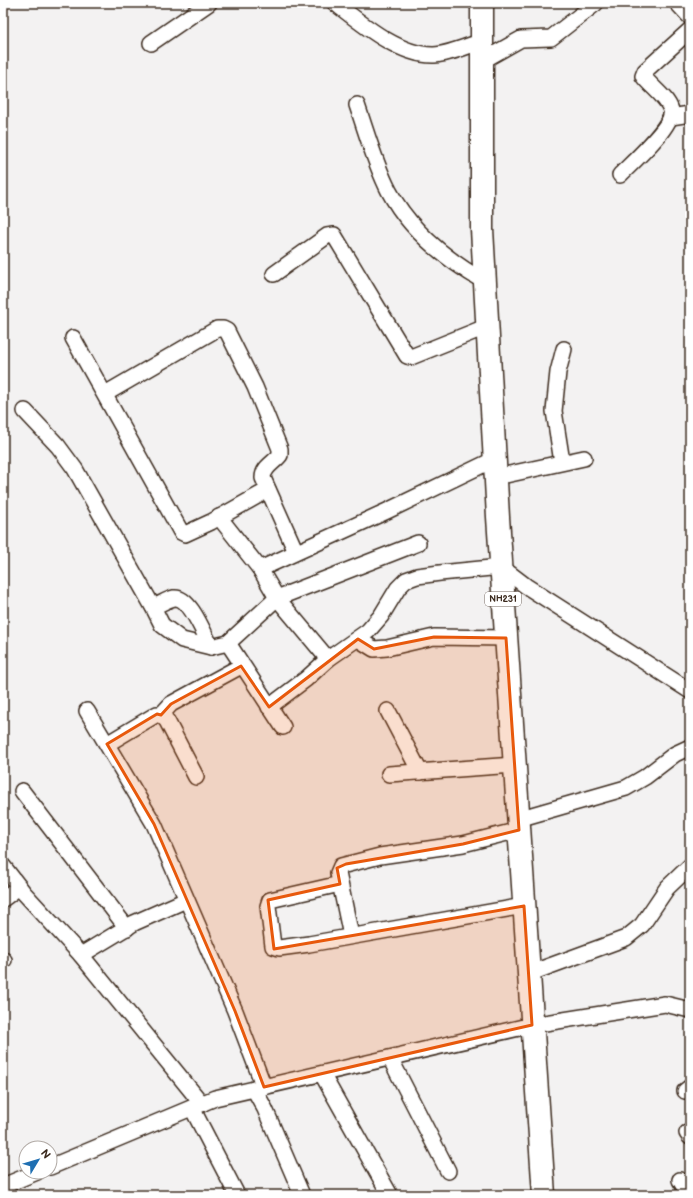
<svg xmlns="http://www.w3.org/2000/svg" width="693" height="1198" viewBox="0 0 693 1198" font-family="'Balsamiq Sans',sans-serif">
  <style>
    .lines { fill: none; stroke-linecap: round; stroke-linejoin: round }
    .minor-casing { stroke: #3b2a1e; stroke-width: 18 }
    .highway-casing { stroke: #3b2a1e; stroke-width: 25 }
    .minor { stroke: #fff; stroke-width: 15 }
    .highway { stroke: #fff; stroke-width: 22 }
    .marked { fill: #e8590c; fill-opacity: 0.2; stroke: #e8590c; stroke-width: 3; stroke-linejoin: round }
    .labels { text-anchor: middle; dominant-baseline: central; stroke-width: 4; stroke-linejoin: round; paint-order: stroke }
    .shield { fill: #fff; stroke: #766a62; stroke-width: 1 }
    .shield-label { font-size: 9px; font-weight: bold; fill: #3b2a1e }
  </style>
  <rect width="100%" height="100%" fill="#f3f2f2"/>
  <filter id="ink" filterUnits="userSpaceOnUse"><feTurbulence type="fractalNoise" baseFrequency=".025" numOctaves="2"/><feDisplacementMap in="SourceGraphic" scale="8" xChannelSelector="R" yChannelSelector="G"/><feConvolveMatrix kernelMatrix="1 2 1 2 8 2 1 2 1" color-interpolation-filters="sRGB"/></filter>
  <g filter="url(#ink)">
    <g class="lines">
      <g class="minor-casing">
        <g id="minor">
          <path d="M 335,3 C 361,23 399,56 434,55 C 450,54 467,46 482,41"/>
          <path d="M 677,3 L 690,17"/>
          <path d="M 151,43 L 209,3"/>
          <path d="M 482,61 L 521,39 L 551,38 L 596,3"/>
          <path d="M 357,105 C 367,134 375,164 389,191 C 410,231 447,260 485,282"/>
          <path d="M 671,117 L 690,114"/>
          <path d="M 620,175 C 631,164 675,124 671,110 C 667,97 651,87 643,76 L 645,71 L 690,30"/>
          <path d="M 274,274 L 327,236 L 334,235 L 407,356 L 411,357 L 488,326"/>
          <path d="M 73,338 L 181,532 L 185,534 L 211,522 L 268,490"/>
          <path d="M 105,394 L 217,329 L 223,329 L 227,331 L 255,387 L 280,449 L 280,455 C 274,463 263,467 263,478 L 296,552"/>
          <path d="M 25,411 L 58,446 L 75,469 L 153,607 L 162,625 L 182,640 L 211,647 L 228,643 L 277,598 L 418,543"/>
          <path d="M 562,462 L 554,411 L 558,372 L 564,349"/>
          <path d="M 496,477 L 584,458"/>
          <path d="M 219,517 L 260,569 L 277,598 L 328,659"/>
          <path d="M 260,569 L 387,511 L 495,459"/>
          <path d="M 153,607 C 159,605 168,599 174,598 C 190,596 204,634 211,647"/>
          <path d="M 358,639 L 374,649 L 387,648 L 434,637 L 506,638"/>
          <path d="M 228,643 L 283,727"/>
          <path d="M 269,707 L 306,679 L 328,659 L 368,631 L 381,616 L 398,588 L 406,580 L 417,576 L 440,573 L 501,567 L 526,586 L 690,691"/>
          <path d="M 87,711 L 154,824 L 235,1011 L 264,1087"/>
          <path d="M 388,711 L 420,772"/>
          <path d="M 161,715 L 171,704 L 241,666"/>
          <path d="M 107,744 L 157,714 L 161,715 L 167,721 L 196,777"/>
          <path d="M 389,774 L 514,765"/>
          <path d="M 22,791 L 127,928"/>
          <path d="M 518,819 L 626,788 L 645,777 L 675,754 L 690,747"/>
          <path d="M 3,866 L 24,893 L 81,955 L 202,1104"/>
          <path d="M 340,884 L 270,900 L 268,906 L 273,946 L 279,948 L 309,944 L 524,906"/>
          <path d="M 3,899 L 19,887"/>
          <path d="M 351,936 L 338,873 L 341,866 L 380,856 L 463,844 L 519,830"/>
          <path d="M 81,955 L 134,923 L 186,900"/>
          <path d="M 3,961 L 4,960"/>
          <path d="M 528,974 L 626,938 L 642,925 L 667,888 L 690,866"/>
          <path d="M 390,1058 L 448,1171"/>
          <path d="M 322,1074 L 390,1195"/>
          <path d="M 254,1089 L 265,1109 L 302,1195"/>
          <path d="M 685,1091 L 690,1087"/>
          <path d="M 192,1108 L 237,1195"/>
          <path d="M 687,1133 L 690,1137"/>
          <path d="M 50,1167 L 215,1098 L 532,1025 L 665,1004 L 690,1010"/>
          <path d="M 680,1180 L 689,1195"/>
          <path d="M 3,1186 L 37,1172"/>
        </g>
      </g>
      <g class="highway-casing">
        <path id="highway" d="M 482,3 L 482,229 L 498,517 L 544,1195"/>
      </g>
      <use href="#minor" class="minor"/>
      <use href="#highway" class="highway"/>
    </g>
  </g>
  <path class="marked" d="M 434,637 L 506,638 L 519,830 L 463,844 L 346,864 L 337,868 L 340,884 L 268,900 L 274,949 L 524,906 L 532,1025 L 264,1087 L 235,1011 L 154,824 L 107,744 L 157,714 L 161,715 L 171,704 L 241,666 L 269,707 L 358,639 L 374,649 Z"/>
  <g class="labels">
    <rect class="shield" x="485" y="592" width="36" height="14" rx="3"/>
    <g class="shield-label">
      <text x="503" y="599">NH231</text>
    </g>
  </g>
  <rect width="693" height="1198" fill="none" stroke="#fff" stroke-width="16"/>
  <rect x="8" y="8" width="677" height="1182" fill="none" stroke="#3b2a1e" stroke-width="1.5" filter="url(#ink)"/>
  <g transform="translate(38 1160) rotate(52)"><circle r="19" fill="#ffffff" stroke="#b1aaa5"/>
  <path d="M0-3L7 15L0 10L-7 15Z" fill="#1f6fb2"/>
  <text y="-6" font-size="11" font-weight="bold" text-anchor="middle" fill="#3b2a1e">N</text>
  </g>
</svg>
